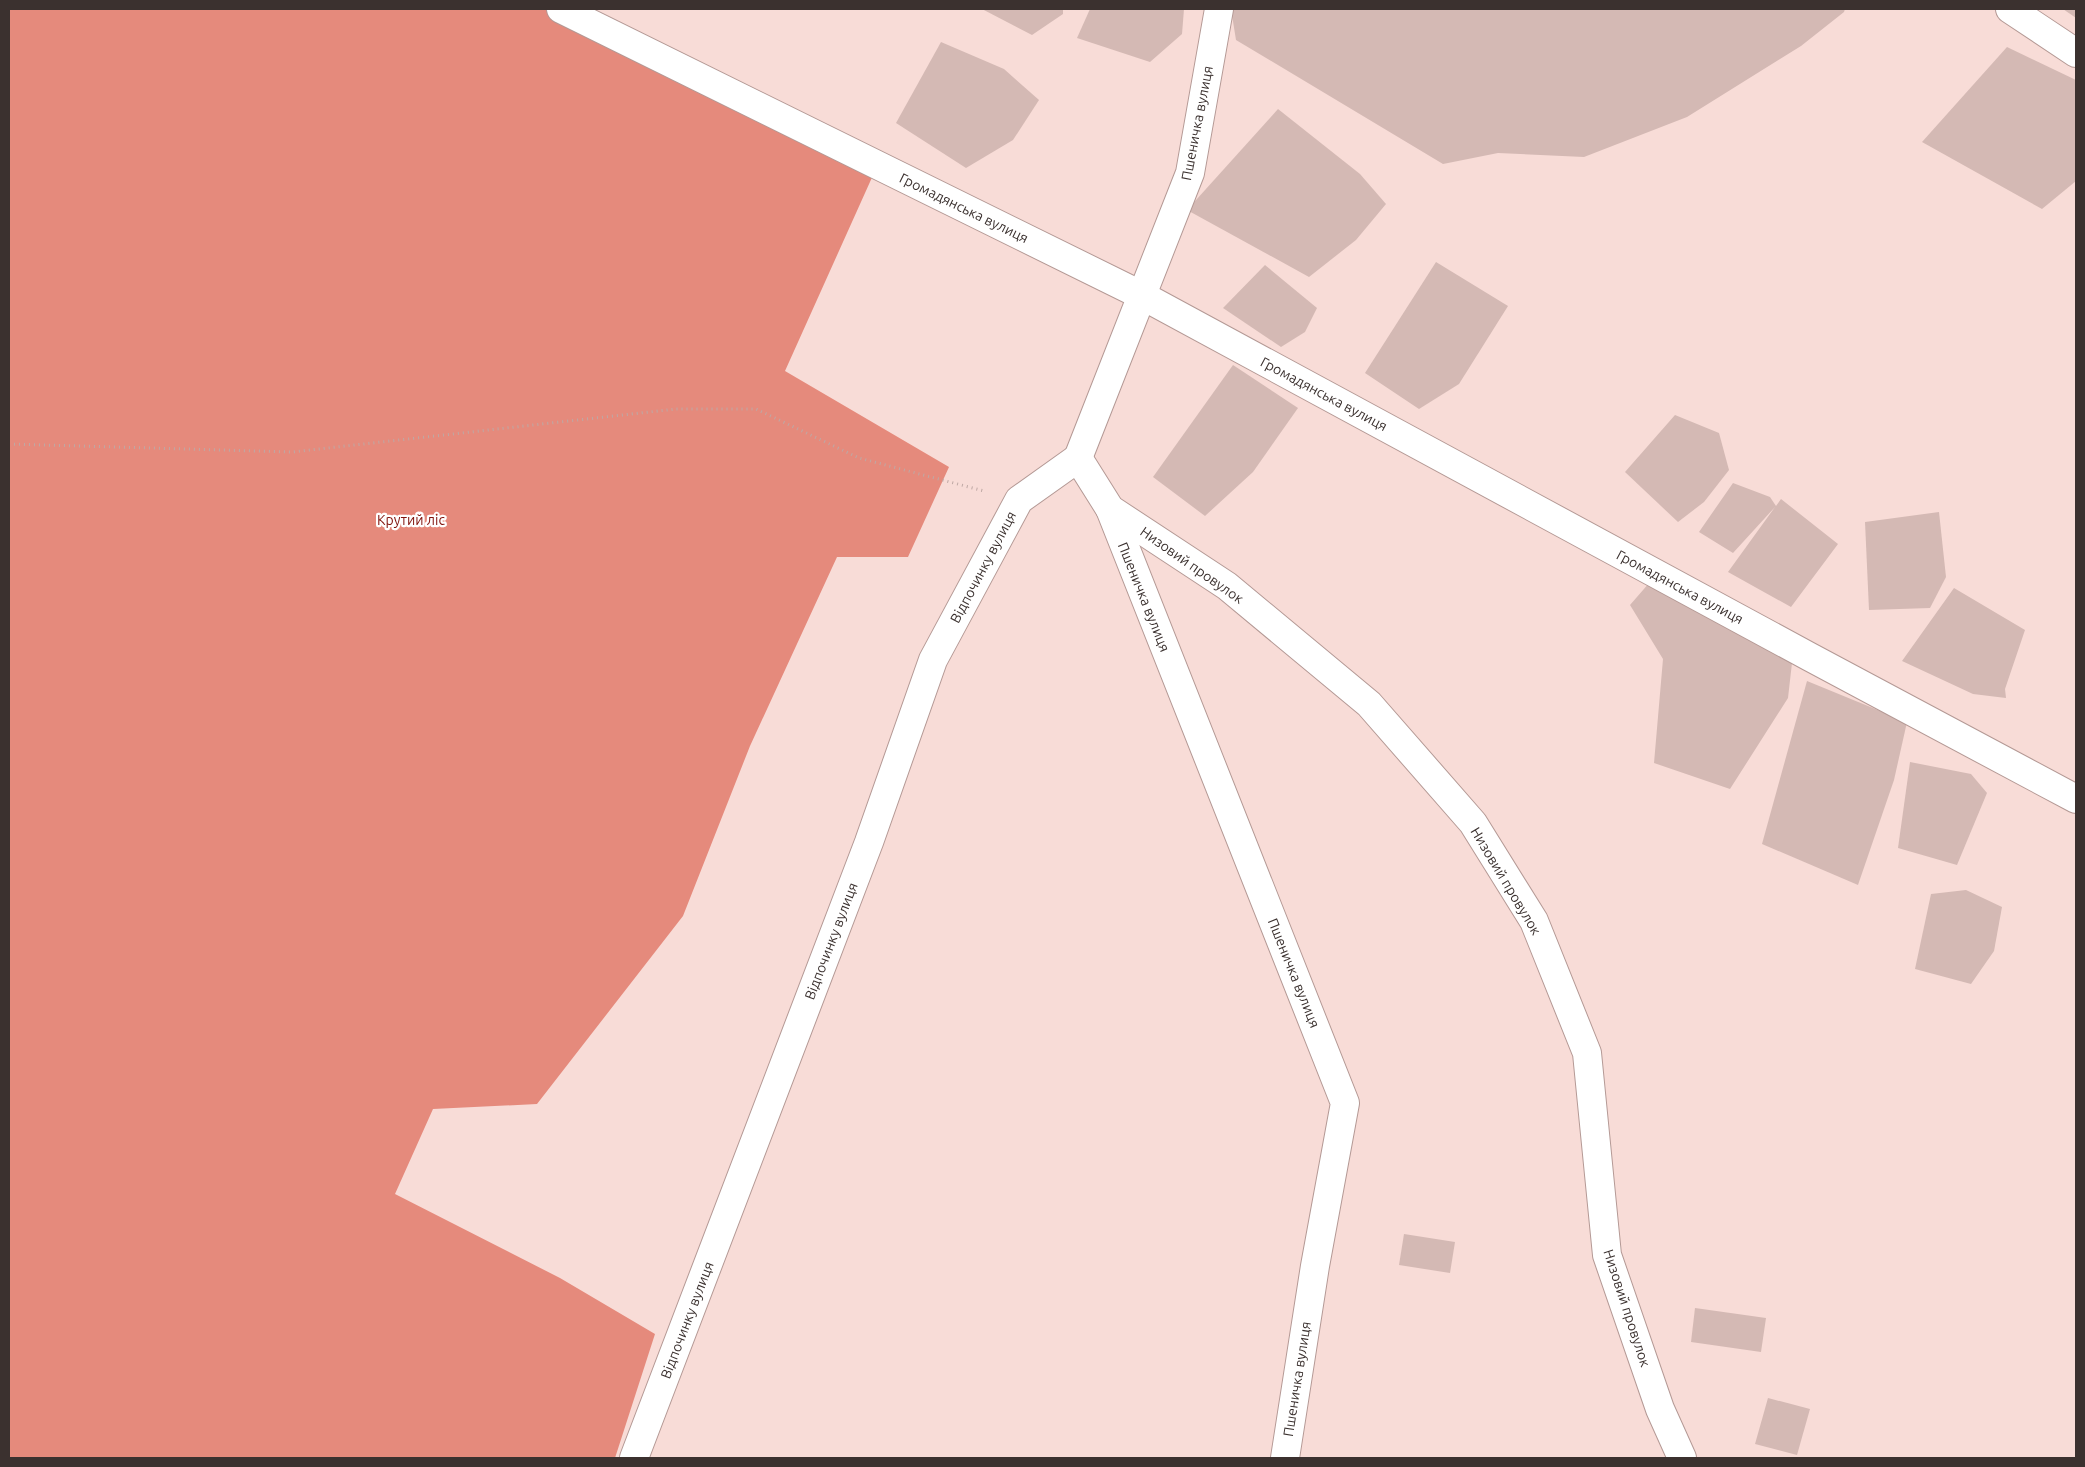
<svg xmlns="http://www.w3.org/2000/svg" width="2085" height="1467" viewBox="0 0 2085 1467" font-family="Ubuntu,sans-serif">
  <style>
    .forest { fill: #e58a7c }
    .building { fill: #d4b9b4 }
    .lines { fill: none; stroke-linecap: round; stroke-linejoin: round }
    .street-casing { stroke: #b49995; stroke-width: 30 }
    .path { stroke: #bea8a4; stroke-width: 3; stroke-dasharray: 1 4; stroke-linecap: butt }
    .street { stroke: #fff; stroke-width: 28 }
    .labels { text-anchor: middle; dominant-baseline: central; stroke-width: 4.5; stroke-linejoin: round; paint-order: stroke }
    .street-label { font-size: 14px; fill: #3b312f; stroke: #fff }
    .park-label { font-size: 14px; fill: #80120c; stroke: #fff }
  </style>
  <rect width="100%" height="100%" fill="#f8dcd7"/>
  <path class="forest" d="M 9,9 L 593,9 L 874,173 L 785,371 L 949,467 L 908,557 L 837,557 L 750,746 L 683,916 L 537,1104 L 433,1109 L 395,1194 L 560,1278 L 655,1334 L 615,1458 L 9,1458 Z"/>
  <g class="building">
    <path d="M 982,9 L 1063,9 L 1063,14 L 1032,35 Z"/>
    <path d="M 1090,9 L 1184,9 L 1182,34 L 1150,62 L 1077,38 Z"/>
    <path d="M 1231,9 L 1845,9 L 1844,12 L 1801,46 L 1687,117 L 1584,157 L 1498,153 L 1443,164 L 1236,40 Z"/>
    <path d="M 2063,9 L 2076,9 L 2076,18 Z"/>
    <path d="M 941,42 L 1004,69 L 1039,100 L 1013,140 L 966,168 L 896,123 Z"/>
    <path d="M 2007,47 L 2076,80 L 2076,181 L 2042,209 L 1922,142 Z"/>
    <path d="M 1278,109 L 1360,174 L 1386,204 L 1356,240 L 1309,277 L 1187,210 Z"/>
    <path d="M 1436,262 L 1508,306 L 1459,384 L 1419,409 L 1365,373 Z"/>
    <path d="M 1265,265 L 1317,308 L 1305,332 L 1281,347 L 1223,308 Z"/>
    <path d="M 1233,365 L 1298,408 L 1253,472 L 1205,516 L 1153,477 Z"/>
    <path d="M 1675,415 L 1719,433 L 1729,470 L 1704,502 L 1678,522 L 1625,472 Z"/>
    <path d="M 1733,483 L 1770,497 L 1776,506 L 1781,499 L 1838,544 L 1791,607 L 1728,572 L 1775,507 L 1733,553 L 1699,532 Z"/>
    <path d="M 1939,512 L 1946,577 L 1930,608 L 1869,610 L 1865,522 Z"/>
    <path d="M 1650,582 L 1793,654 L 1788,698 L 1730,789 L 1654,763 L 1663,659 L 1630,605 Z"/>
    <path d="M 1954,588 L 2025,630 L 2005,689 L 2006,698 L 1973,694 L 1902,661 Z"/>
    <path d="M 1807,681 L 1907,722 L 1894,780 L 1858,885 L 1762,844 Z"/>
    <path d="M 1910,762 L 1971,774 L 1987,793 L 1957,865 L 1898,848 Z"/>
    <path d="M 1966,890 L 2002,907 L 1994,951 L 1971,984 L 1915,969 L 1931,894 Z"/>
    <path d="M 1404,1234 L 1455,1242 L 1450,1273 L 1399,1265 Z"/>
    <path d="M 1695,1308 L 1766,1318 L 1761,1352 L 1691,1342 Z"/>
    <path d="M 1768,1398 L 1810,1409 L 1797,1455 L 1755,1444 Z"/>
  </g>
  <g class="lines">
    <g class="street-casing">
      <g id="street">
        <path d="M 561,9 L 1143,296 L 1810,657 L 2076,799"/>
        <path d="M 2010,9 L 2076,53"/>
        <path d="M 1078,458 L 1110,509 L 1227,586 L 1369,704 L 1473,823 L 1534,921 L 1587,1053 L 1607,1255 L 1660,1409 L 1682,1458"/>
        <path d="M 1078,458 L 1190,173 L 1219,9"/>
        <path d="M 1110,509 L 1345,1103 L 1315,1266 L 1285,1458"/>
        <path d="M 634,1458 L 869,842 L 933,660 L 1019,500 L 1078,458"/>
      </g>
    </g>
    <path class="path" d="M 9,444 L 292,452 L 676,409 L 756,409 L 859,458 L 984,491"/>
    <use href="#street" class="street"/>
  </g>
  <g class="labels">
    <g class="street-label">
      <text transform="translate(1197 123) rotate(-79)">Пшеничка вулиця</text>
      <text transform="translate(964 208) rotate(26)">Громадянська вулиця</text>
      <text transform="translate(1324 394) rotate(28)">Громадянська вулиця</text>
      <text transform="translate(1192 565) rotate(35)">Низовий провулок</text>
      <text transform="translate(983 567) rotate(-62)">Відпочинку вулиця</text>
      <text transform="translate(1680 587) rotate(28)">Громадянська вулиця</text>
      <text transform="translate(1144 597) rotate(68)">Пшеничка вулиця</text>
      <text transform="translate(1506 881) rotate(59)">Низовий провулок</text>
      <text transform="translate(831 941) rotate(-69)">Відпочинку вулиця</text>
      <text transform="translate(1294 973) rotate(68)">Пшеничка вулиця</text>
      <text transform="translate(1627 1308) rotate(72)">Низовий провулок</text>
      <text transform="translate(687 1320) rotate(-69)">Відпочинку вулиця</text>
      <text transform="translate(1297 1379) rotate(-81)">Пшеничка вулиця</text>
    </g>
    <g class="park-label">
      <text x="411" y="520">Крутий ліс</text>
    </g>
  </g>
  <rect width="2085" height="1467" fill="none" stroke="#3b312f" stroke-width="20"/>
</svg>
